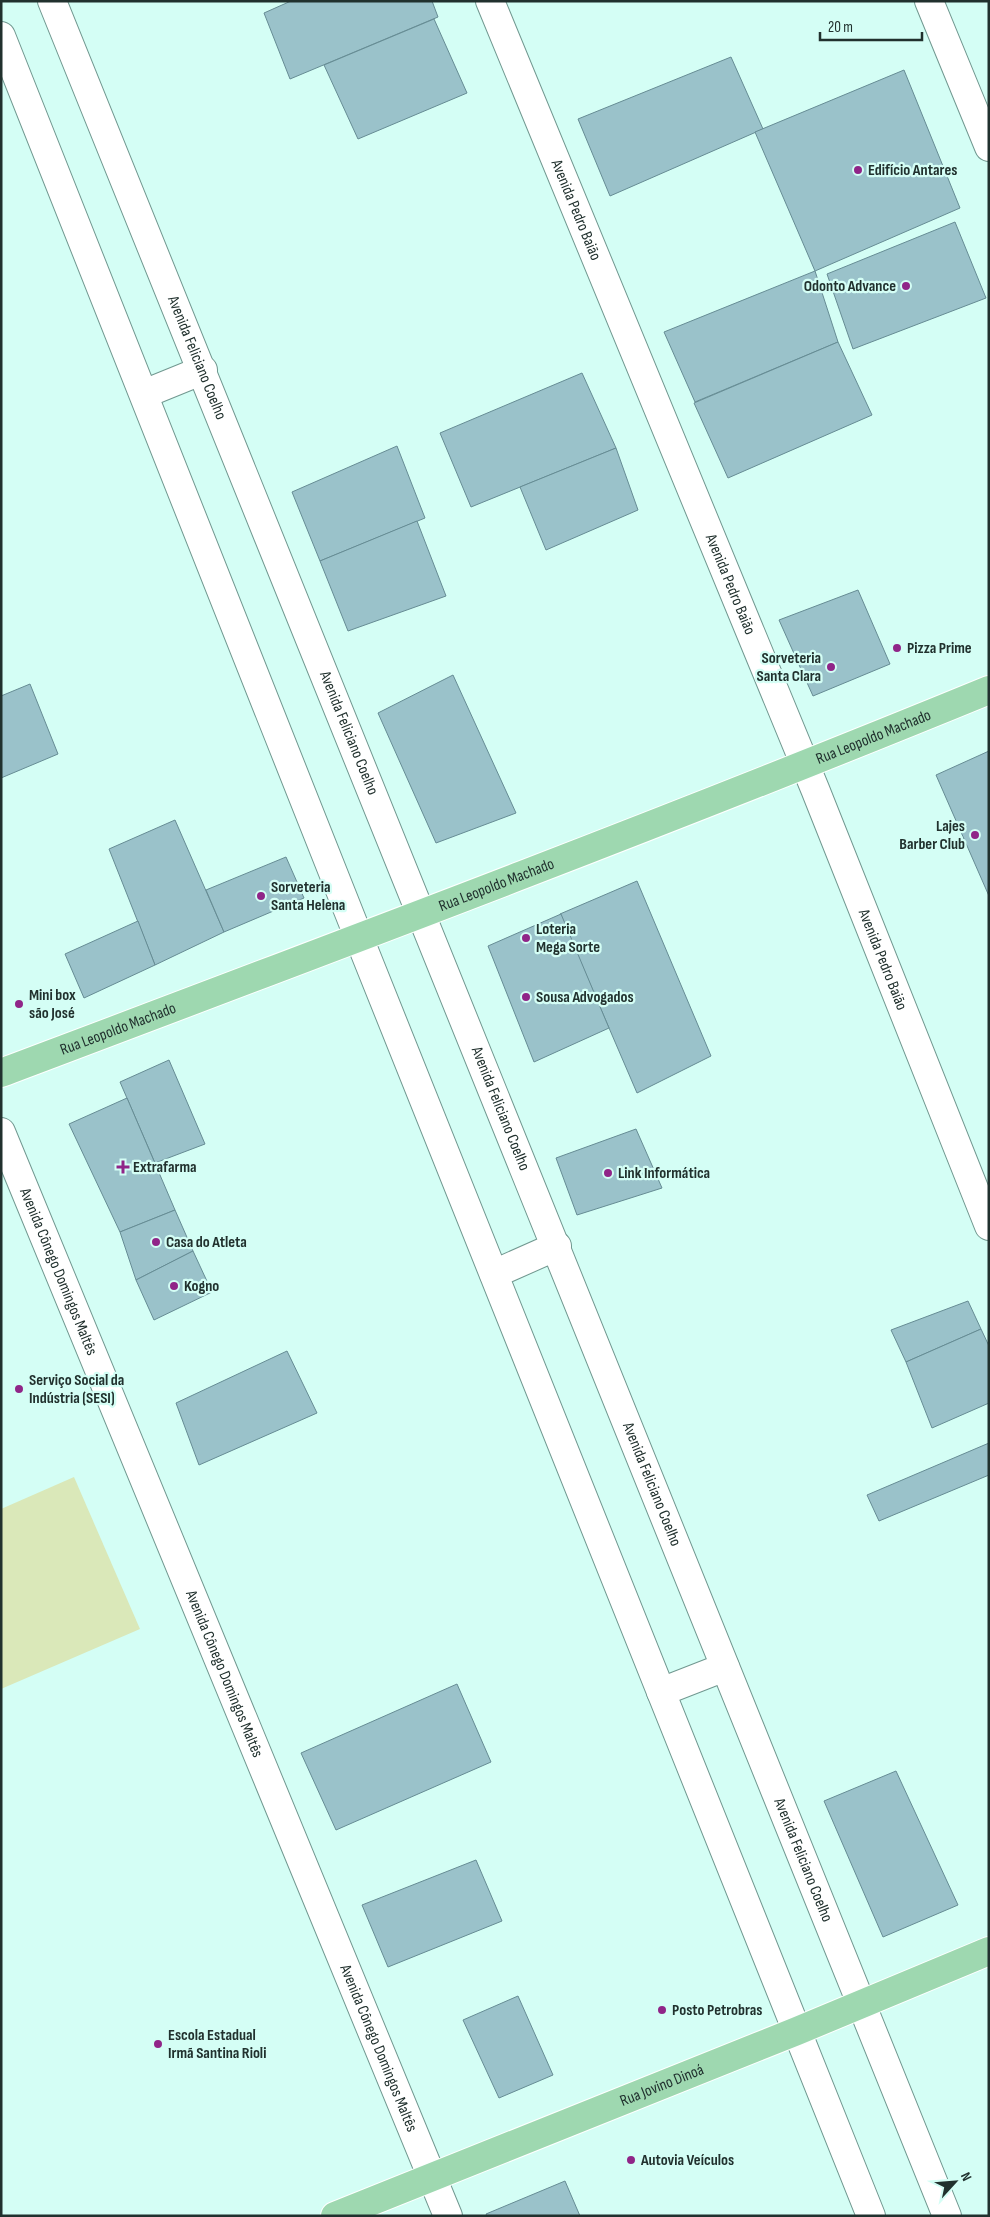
<svg xmlns="http://www.w3.org/2000/svg" width="990" height="2217" viewBox="0 0 990 2217" font-family="'Sofia Sans Condensed',sans-serif">
  <style>
    .green { fill: #dae8b9 }
    .building { fill: #9ac2ca; stroke: #668c94 }
    .lines { fill: none; stroke-linecap: round; stroke-linejoin: round }
    .minor-casing { stroke: #719890; stroke-width: 30 }
    .tertiary-casing { stroke: #719890; stroke-width: 30 }
    .primary-casing { stroke: #fff; stroke-width: 30 }
    .minor { stroke: #fff; stroke-width: 28 }
    .tertiary { stroke: #fff; stroke-width: 28 }
    .primary { stroke: #9ed8b0; stroke-width: 28 }
    .poi-dot { fill: #902588; stroke: #d4fef5; stroke-width: 2 }
    .labels { text-anchor: middle; dominant-baseline: central; stroke-width: 4.5; stroke-linejoin: round; paint-order: stroke }
    .poi-label { font-size: 16px; font-weight: bold; fill: #21312e; stroke: #d4fef5; text-anchor: start }
    .street-label { font-size: 16px; fill: #21312e; stroke: #d4fef5 }
  </style>
  <rect width="100%" height="100%" fill="#d4fef5"/>
  <path class="green" d="M 74,1477 L 140,1629 L 1,1689 L 1,1509 Z"/>
  <g class="building">
    <path d="M 291,1 L 432,1 L 438,17 L 290,79 L 264,13 Z"/>
    <path d="M 434,19 L 467,93 L 358,139 L 324,65 Z"/>
    <path d="M 731,57 L 763,129 L 610,196 L 578,119 Z"/>
    <path d="M 904,70 L 960,208 L 815,271 L 755,132 Z"/>
    <path d="M 955,222 L 986,298 L 853,349 L 827,274 Z"/>
    <path d="M 815,271 L 838,342 L 695,402 L 664,332 Z"/>
    <path d="M 838,342 L 872,415 L 728,478 L 694,403 Z"/>
    <path d="M 582,373 L 616,448 L 471,507 L 440,433 Z"/>
    <path d="M 397,446 L 425,518 L 320,561 L 292,492 Z"/>
    <path d="M 616,448 L 638,510 L 546,550 L 520,487 Z"/>
    <path d="M 417,521 L 446,596 L 348,631 L 320,561 Z"/>
    <path d="M 858,590 L 890,664 L 813,696 L 779,620 Z"/>
    <path d="M 453,675 L 516,813 L 436,843 L 378,713 Z"/>
    <path d="M 30,684 L 58,754 L 1,778 L 1,696 Z"/>
    <path d="M 989,751 L 989,896 L 936,775 Z"/>
    <path d="M 175,820 L 224,932 L 155,965 L 109,849 Z"/>
    <path d="M 286,857 L 304,898 L 224,932 L 206,890 Z"/>
    <path d="M 637,881 L 711,1056 L 637,1093 L 560,914 Z"/>
    <path d="M 561,914 L 609,1028 L 534,1062 L 488,946 Z"/>
    <path d="M 138,921 L 155,965 L 84,998 L 65,954 Z"/>
    <path d="M 169,1060 L 205,1144 L 155,1163 L 120,1082 Z"/>
    <path d="M 127,1098 L 175,1210 L 120,1232 L 69,1124 Z"/>
    <path d="M 636,1129 L 662,1188 L 577,1215 L 556,1158 Z"/>
    <path d="M 175,1210 L 193,1251 L 136,1280 L 120,1232 Z"/>
    <path d="M 193,1251 L 212,1292 L 154,1320 L 136,1280 Z"/>
    <path d="M 968,1301 L 981,1329 L 906,1362 L 891,1330 Z"/>
    <path d="M 981,1329 L 989,1346 L 989,1403 L 932,1428 L 906,1362 Z"/>
    <path d="M 287,1351 L 317,1413 L 199,1465 L 176,1403 Z"/>
    <path d="M 989,1443 L 989,1475 L 879,1521 L 867,1495 Z"/>
    <path d="M 457,1684 L 491,1762 L 336,1830 L 301,1753 Z"/>
    <path d="M 896,1771 L 958,1905 L 883,1937 L 824,1801 Z"/>
    <path d="M 476,1860 L 502,1921 L 388,1967 L 362,1905 Z"/>
    <path d="M 518,1996 L 553,2075 L 499,2098 L 463,2020 Z"/>
    <path d="M 565,2181 L 580,2216 L 487,2216 L 486,2214 Z"/>
  </g>
  <g class="lines">
    <g class="minor-casing">
      <g id="minor">
        <path id="s1" d="M 490,1 L 815,789 L 989,1226"/>
        <path d="M 929,1 L 989,147"/>
        <path id="s2" d="M 1,1132 L 448,2216"/>
      </g>
    </g>
    <g class="tertiary-casing">
      <g id="tertiary">
        <path id="s3" d="M 52,1 C 353,739 649,1478 947,2216"/>
        <path d="M 1,36 L 359,938 L 871,2216"/>
        <path d="M 144,394 L 203,370"/>
        <path d="M 494,1274 L 557,1246"/>
        <path d="M 661,1692 L 725,1667"/>
      </g>
    </g>
    <g class="primary-casing">
      <g id="primary">
        <path id="s4" d="M 1,1073 C 332,948 662,824 989,690"/>
        <path id="s5" d="M 335,2216 L 797,2031 L 989,1951"/>
      </g>
    </g>
    <use href="#minor" class="minor"/>
    <use href="#tertiary" class="tertiary"/>
    <use href="#primary" class="primary"/>
  </g>
  <g class="poi-dot">
    <circle cx="858" cy="170" r="5"/>
    <circle cx="906" cy="286" r="5"/>
    <circle cx="897" cy="648" r="5"/>
    <circle cx="831" cy="667" r="5"/>
    <circle cx="975" cy="835" r="5"/>
    <circle cx="261" cy="896" r="5"/>
    <circle cx="526" cy="938" r="5"/>
    <circle cx="526" cy="997" r="5"/>
    <circle cx="19" cy="1004" r="5"/>
    <path d="M120.5 1159.5h5v5h5v5h-5v5h-5v-5h-5v-5h5z"/>
    <circle cx="608" cy="1173" r="5"/>
    <circle cx="156" cy="1242" r="5"/>
    <circle cx="174" cy="1286" r="5"/>
    <circle cx="19" cy="1389" r="5"/>
    <circle cx="662" cy="2010" r="5"/>
    <circle cx="158" cy="2044" r="5"/>
    <circle cx="631" cy="2160" r="5"/>
  </g>
  <g class="labels">
    <g class="poi-label">
      <text x="868" y="170">Edifício Antares</text>
      <text x="896" y="286" text-anchor="end">Odonto Advance</text>
      <text x="907" y="648">Pizza Prime</text>
      <text x="821" y="658" text-anchor="end">Sorveteria<tspan x="821" dy="18">Santa Clara</tspan></text>
      <text x="965" y="826" text-anchor="end">Lajes<tspan x="965" dy="18">Barber Club</tspan></text>
      <text x="271" y="887">Sorveteria<tspan x="271" dy="18">Santa Helena</tspan></text>
      <text x="536" y="929">Loteria<tspan x="536" dy="18">Mega Sorte</tspan></text>
      <text x="29" y="995">Mini box<tspan x="29" dy="18">são José</tspan></text>
      <text x="536" y="997">Sousa Advogados</text>
      <text x="133" y="1167">Extrafarma</text>
      <text x="618" y="1173">Link Informática</text>
      <text x="166" y="1242">Casa do Atleta</text>
      <text x="184" y="1286">Kogno</text>
      <text x="29" y="1380">Serviço Social da<tspan x="29" dy="18">Indústria (SESI)</tspan></text>
      <text x="672" y="2010">Posto Petrobras</text>
      <text x="168" y="2035">Escola Estadual<tspan x="168" dy="18">Irmã Santina Rioli</tspan></text>
      <text x="641" y="2160">Autovia Veículos</text>
    </g>
    <g class="street-label">
      <text stroke="none"><textPath href="#s1" startOffset="226">Avenida Pedro Baião</textPath></text>
      <text stroke="none"><textPath href="#s3" startOffset="385">Avenida Feliciano Coelho</textPath></text>
      <text stroke="none"><textPath href="#s1" startOffset="631">Avenida Pedro Baião</textPath></text>
      <text stroke="none"><textPath href="#s3" startOffset="790">Avenida Feliciano Coelho</textPath></text>
      <text stroke="none"><textPath href="#s4" startOffset="935">Rua Leopoldo Machado</textPath></text>
      <text stroke="none"><textPath href="#s4" startOffset="530">Rua Leopoldo Machado</textPath></text>
      <text stroke="none"><textPath href="#s1" startOffset="1036">Avenida Pedro Baião</textPath></text>
      <text stroke="none"><textPath href="#s4" startOffset="125">Rua Leopoldo Machado</textPath></text>
      <text stroke="none"><textPath href="#s3" startOffset="1195">Avenida Feliciano Coelho</textPath></text>
      <text stroke="none"><textPath href="#s2" startOffset="151">Avenida Cônego Domingos Maltês</textPath></text>
      <text stroke="none"><textPath href="#s3" startOffset="1600">Avenida Feliciano Coelho</textPath></text>
      <text stroke="none"><textPath href="#s2" startOffset="586">Avenida Cônego Domingos Maltês</textPath></text>
      <text stroke="none"><textPath href="#s3" startOffset="2005">Avenida Feliciano Coelho</textPath></text>
      <text stroke="none"><textPath href="#s2" startOffset="991">Avenida Cônego Domingos Maltês</textPath></text>
      <text stroke="none"><textPath href="#s5" startOffset="352">Rua Jovino Dinoá</textPath></text>
    </g>
  </g>
  <rect width="990" height="2217" fill="none" stroke="#21312e" stroke-width="5"/>
  <g transform="translate(955 2182) rotate(64)" stroke="#d4fef5" stroke-width="4" paint-order="stroke">
  <path d="M0-4L9 19L0 12L-9 19Z" fill="#21312e"/>
  <text y="-8" font-size="14" font-weight="bold" text-anchor="middle" fill="#21312e">N</text>
  </g>
  <path d="M820 32v8h102v-8" fill="none" stroke="#21312e" stroke-width="2.5"/>
  <text x="828" y="32" font-size="15" fill="#21312e" stroke="#d4fef5" stroke-width="4" paint-order="stroke">20 m</text>
</svg>
